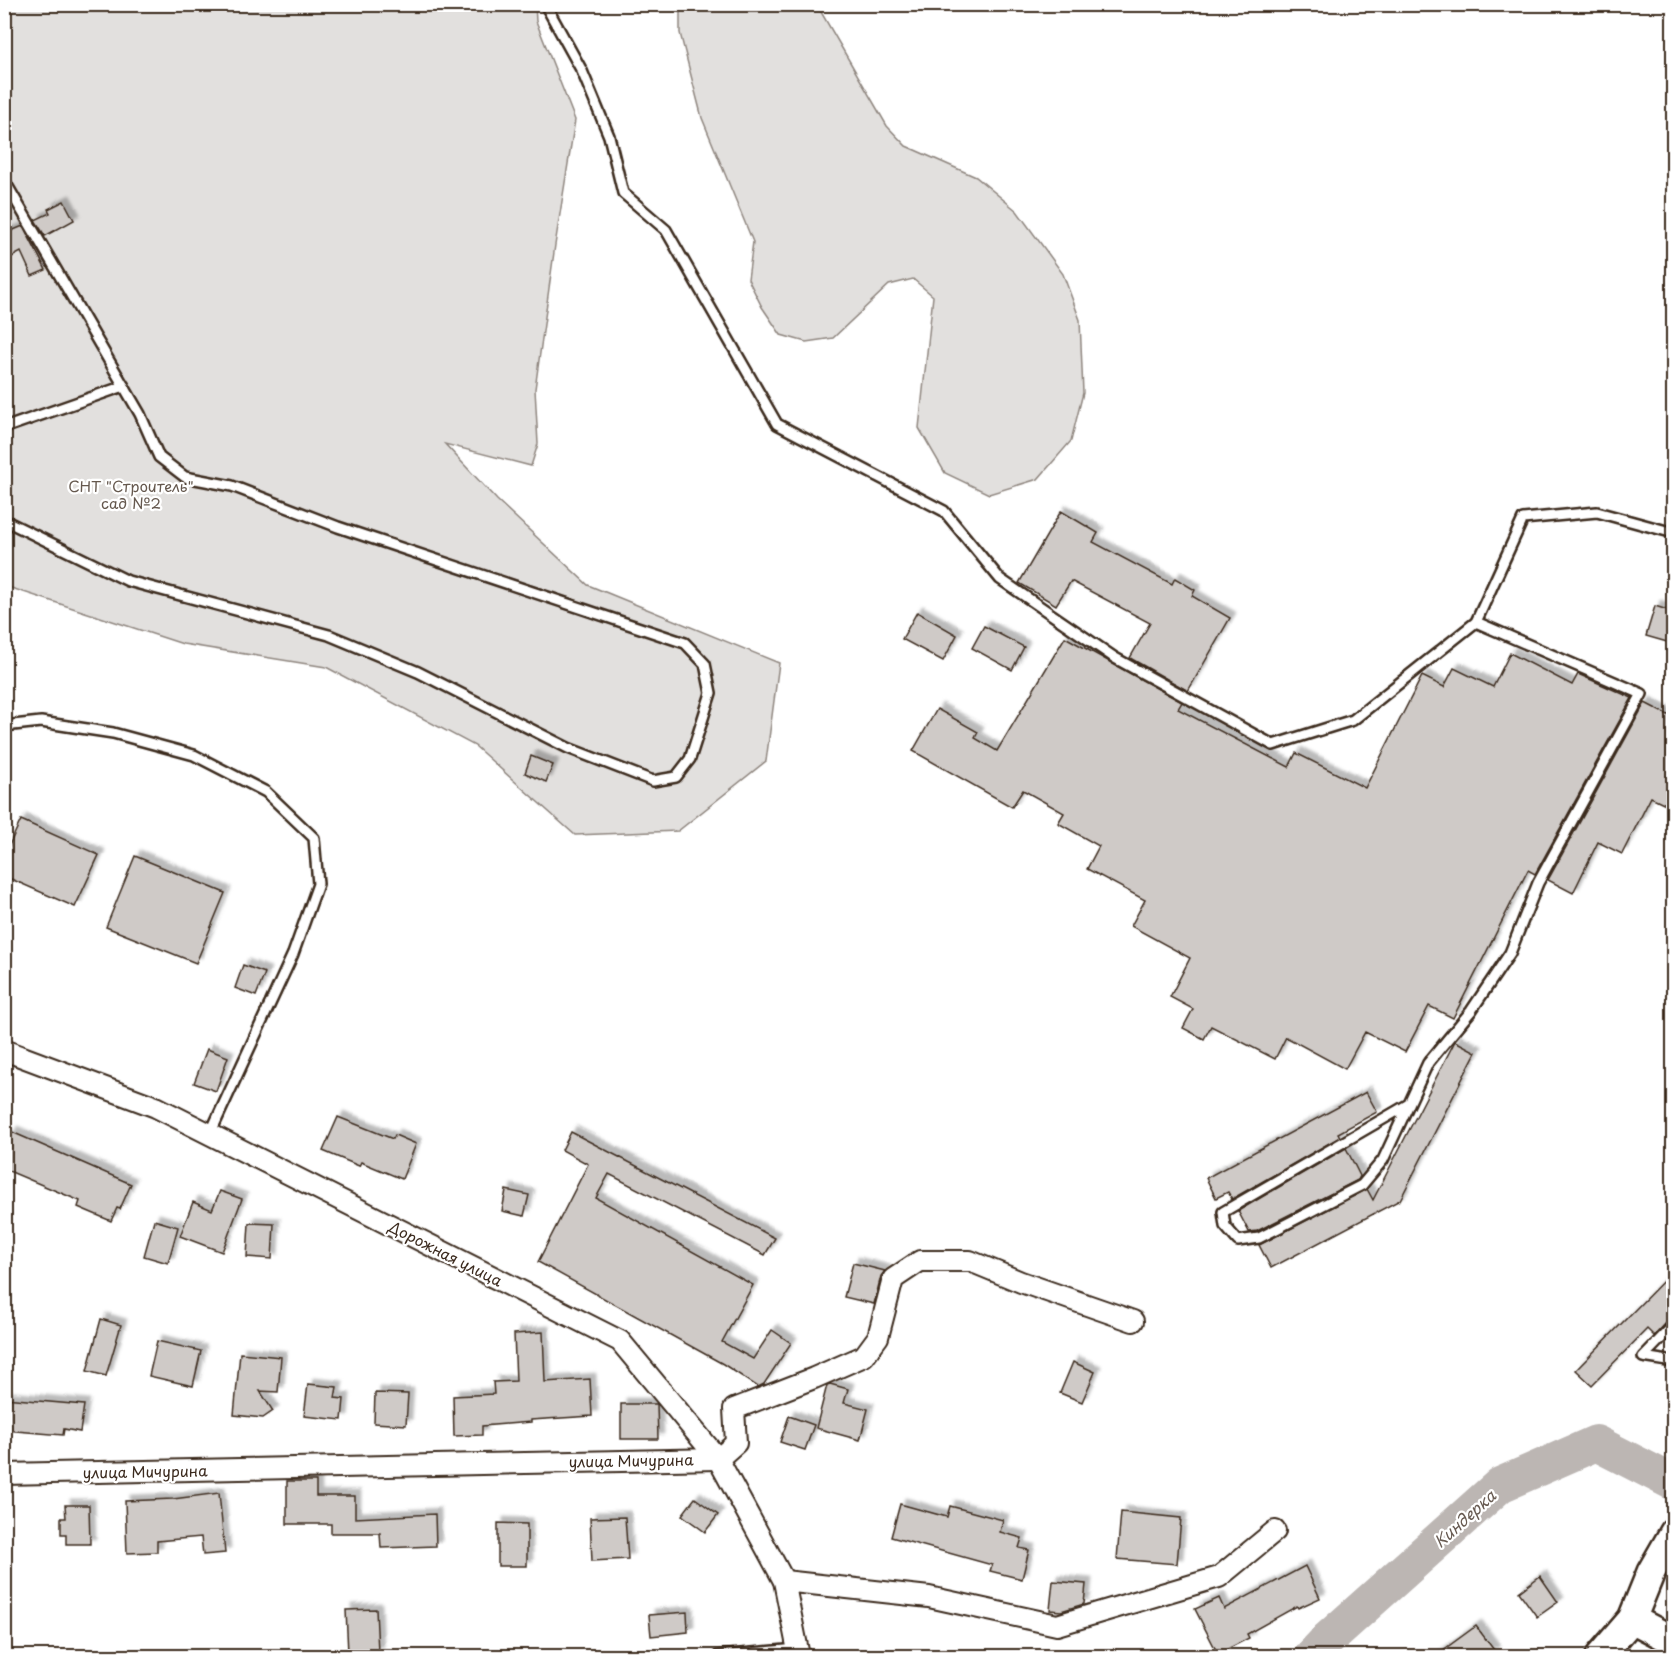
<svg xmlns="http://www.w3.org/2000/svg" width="1678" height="1661" viewBox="0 0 1678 1661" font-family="'Playpen Sans',sans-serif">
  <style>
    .green { fill: #e2e0de; stroke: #8e857e; stroke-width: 1.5 }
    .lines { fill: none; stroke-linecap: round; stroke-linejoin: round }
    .river { stroke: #bcb6b3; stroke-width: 36 }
    .building { fill: #cfcac7; stroke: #3b2a1e; stroke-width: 1.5; filter: url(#shadow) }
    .lane-casing { stroke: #3b2a1e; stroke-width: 14 }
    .street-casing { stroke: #3b2a1e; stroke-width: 24 }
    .secondary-casing { stroke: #3b2a1e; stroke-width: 32 }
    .lane { stroke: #fff; stroke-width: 9 }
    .street { stroke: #fff; stroke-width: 20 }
    .secondary { stroke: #fff; stroke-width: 27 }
    .labels { text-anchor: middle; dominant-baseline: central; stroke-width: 4.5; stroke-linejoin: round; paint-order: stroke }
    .park-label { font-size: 15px; fill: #65584e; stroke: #fff }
    .street-label { font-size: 15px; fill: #3b2a1e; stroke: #fff }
    .water-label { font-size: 16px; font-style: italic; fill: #685b52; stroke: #fff }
  </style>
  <defs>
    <filter id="shadow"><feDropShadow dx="5.5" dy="-5.5" stdDeviation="1.5" flood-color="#0004"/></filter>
  </defs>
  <rect width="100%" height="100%" fill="#fff"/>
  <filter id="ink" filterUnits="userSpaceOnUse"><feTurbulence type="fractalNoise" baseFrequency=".0167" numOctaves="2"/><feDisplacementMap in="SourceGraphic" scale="12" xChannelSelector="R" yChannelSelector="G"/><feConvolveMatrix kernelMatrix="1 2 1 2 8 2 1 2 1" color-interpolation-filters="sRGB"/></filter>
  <g filter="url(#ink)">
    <g class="green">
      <path d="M 5,5 L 535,5 L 536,21 L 575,120 L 555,245 L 535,389 L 538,444 L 531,466 L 445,444 L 497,500 L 588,585 L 779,663 L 766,761 L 678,831 L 575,835 L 475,746 L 326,667 L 183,644 L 5,586 Z"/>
      <path d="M 680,5 L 817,5 L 887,126 L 906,146 L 976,177 L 1017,211 L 1063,274 L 1080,320 L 1083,393 L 1071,441 L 1038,479 L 989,494 L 945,473 L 919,428 L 933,296 L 913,279 L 889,285 L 833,338 L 806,342 L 781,335 L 762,307 L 748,279 L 753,242 L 702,118 L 680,33 Z"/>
    </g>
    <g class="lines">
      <path class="river" d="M 1312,1656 L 1328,1639 L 1500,1485 L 1596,1443 L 1674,1483"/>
    </g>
    <g class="building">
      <path d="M 64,201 L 74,220 L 45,236 L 35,220 L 50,213 L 48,209 Z"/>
      <path d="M 23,226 L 46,270 L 32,276 L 21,252 L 12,257 L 4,241 L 4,234 Z"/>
      <path d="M 1061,511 L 1098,533 L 1093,542 L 1172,584 L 1175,578 L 1195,590 L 1192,596 L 1230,618 L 1188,691 L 1130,658 L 1150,623 L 1071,581 L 1056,605 L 1019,583 Z"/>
      <path d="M 1655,606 L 1674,612 L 1674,644 L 1646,636 Z"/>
      <path d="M 917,612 L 957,635 L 943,661 L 902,639 Z"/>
      <path d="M 984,626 L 1024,647 L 1012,670 L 972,648 Z"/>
      <path d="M 1065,637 L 1182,702 L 1178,709 L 1289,767 L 1296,753 L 1365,788 L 1422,676 L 1444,687 L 1454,668 L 1493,687 L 1510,653 L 1572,685 L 1578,674 L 1632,698 L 1535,874 L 1528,870 L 1453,1018 L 1429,1006 L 1405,1052 L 1365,1032 L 1345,1069 L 1286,1037 L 1275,1059 L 1211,1026 L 1204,1039 L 1183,1028 L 1193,1009 L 1170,997 L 1190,958 L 1131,926 L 1145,900 L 1087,869 L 1099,846 L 1058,823 L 1064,813 L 1023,790 L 1012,807 L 913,751 L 937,709 L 978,732 L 975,738 L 997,751 Z"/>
      <path d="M 1645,703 L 1674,718 L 1674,808 L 1651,797 L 1622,854 L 1598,842 L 1573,893 L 1548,880 Z"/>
      <path d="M 531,756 L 553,765 L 546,782 L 525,773 Z"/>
      <path d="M 21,820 L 99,855 L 75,907 L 4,876 L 4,856 Z"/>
      <path d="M 135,856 L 225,893 L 196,963 L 106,927 Z"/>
      <path d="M 243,965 L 265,973 L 256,996 L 235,988 Z"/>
      <path d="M 1455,1041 L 1476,1052 L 1400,1200 L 1271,1268 L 1259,1245 L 1367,1189 L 1373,1200 Z"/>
      <path d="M 207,1049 L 228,1057 L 216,1091 L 194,1083 Z"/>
      <path d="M 1366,1092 L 1377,1112 L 1338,1133 L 1340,1137 L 1232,1199 L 1228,1192 L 1216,1198 L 1206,1178 Z"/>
      <path d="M 338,1117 L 393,1139 L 395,1135 L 416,1144 L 402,1179 L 361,1162 L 359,1166 L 323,1151 Z"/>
      <path d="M 12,1132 L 131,1184 L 120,1209 L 117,1208 L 111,1221 L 78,1207 L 80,1201 L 4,1169 L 4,1136 L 9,1138 Z"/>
      <path d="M 571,1132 L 775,1238 L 765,1255 L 609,1174 L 596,1198 L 753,1285 L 722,1342 L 753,1359 L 772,1330 L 791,1343 L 764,1384 L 758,1387 L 723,1364 L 538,1262 L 588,1164 L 562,1150 Z"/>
      <path d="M 1346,1148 L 1360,1176 L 1358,1180 L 1257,1231 L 1249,1232 L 1238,1211 Z"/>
      <path d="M 506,1190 L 529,1195 L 524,1216 L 502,1211 Z"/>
      <path d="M 220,1191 L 242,1199 L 222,1252 L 180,1236 L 193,1202 L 212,1210 Z"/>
      <path d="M 154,1220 L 178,1227 L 168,1263 L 144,1256 Z"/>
      <path d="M 249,1223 L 274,1224 L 272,1259 L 247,1257 Z"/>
      <path d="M 853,1263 L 885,1271 L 881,1276 L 874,1304 L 844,1297 Z"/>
      <path d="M 1674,1270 L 1674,1318 L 1669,1320 L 1654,1336 L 1647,1329 L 1592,1385 L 1576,1370 Z"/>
      <path d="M 101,1319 L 121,1325 L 106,1376 L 87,1371 Z"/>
      <path d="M 543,1332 L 545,1382 L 590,1379 L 592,1416 L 531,1420 L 531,1422 L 482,1426 L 482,1435 L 454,1436 L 453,1396 L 494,1394 L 493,1382 L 516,1381 L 514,1334 Z"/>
      <path d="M 157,1341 L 201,1351 L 193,1386 L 149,1376 Z"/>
      <path d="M 240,1353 L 281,1357 L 278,1392 L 260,1391 L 273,1411 L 263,1418 L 234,1415 Z"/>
      <path d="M 1073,1362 L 1095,1372 L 1082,1402 L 1060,1393 Z"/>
      <path d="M 308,1384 L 337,1387 L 335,1398 L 344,1399 L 342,1420 L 304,1416 Z"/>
      <path d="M 830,1384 L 848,1389 L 844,1403 L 868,1409 L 860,1440 L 816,1428 L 827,1385 Z"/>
      <path d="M 375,1393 L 408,1394 L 406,1425 L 374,1423 Z"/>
      <path d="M 4,1398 L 84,1405 L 80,1432 L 64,1429 L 63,1435 L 4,1430 Z"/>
      <path d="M 621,1404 L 657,1404 L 658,1439 L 621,1439 Z"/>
      <path d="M 789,1416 L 814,1425 L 805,1450 L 780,1442 Z"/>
      <path d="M 287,1481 L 316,1481 L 316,1496 L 355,1496 L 355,1518 L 435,1514 L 436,1546 L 381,1548 L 380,1533 L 331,1533 L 331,1524 L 287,1524 Z"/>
      <path d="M 219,1493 L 225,1553 L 203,1555 L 201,1537 L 157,1541 L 157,1552 L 127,1553 L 125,1501 L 173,1499 Z"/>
      <path d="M 695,1498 L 718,1515 L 705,1532 L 682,1515 Z"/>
      <path d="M 900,1504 L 947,1517 L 950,1506 L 1003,1520 L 1000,1532 L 1022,1538 L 1019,1548 L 1029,1550 L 1022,1579 L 990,1571 L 992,1565 L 891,1537 Z"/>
      <path d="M 65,1505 L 89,1505 L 90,1544 L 66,1544 L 66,1534 L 61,1534 L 61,1518 L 66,1518 Z"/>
      <path d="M 1121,1512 L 1181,1518 L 1177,1564 L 1117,1559 Z"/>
      <path d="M 625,1517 L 628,1559 L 592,1561 L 590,1518 Z"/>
      <path d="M 498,1523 L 527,1524 L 527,1566 L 498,1566 Z"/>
      <path d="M 1305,1566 L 1320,1598 L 1298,1608 L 1297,1606 L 1247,1634 L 1249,1638 L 1218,1654 L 1195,1609 L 1219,1598 L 1224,1609 Z"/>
      <path d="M 1540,1576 L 1558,1602 L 1537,1617 L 1519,1592 Z"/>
      <path d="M 1053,1581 L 1086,1584 L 1084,1604 L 1061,1611 L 1050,1610 Z"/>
      <path d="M 376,1609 L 378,1652 L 348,1653 L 346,1610 Z"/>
      <path d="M 687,1612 L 688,1632 L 651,1636 L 649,1615 Z"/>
      <path d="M 1476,1626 L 1494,1650 L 1484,1656 L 1435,1656 Z"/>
    </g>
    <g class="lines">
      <g class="lane-casing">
        <g id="lane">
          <path d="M 545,4 L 582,71 L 609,136 L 623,193 L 666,230 L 777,424 L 944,511 L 1000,579 L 1115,658 L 1273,745 L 1353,720 L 1476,622 L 1523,519 L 1597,512 L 1674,533"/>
          <path d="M 4,180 L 140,414 L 159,457 L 185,477 L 232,486 L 338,527 L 685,643 L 705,664 L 711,693 L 690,759 L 676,777 L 653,781 L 568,748 L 418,672 L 329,635 L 128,581 L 4,520"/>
          <path d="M 4,428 L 124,386"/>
          <path d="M 4,726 L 41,722 L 113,733 L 194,755 L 266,792 L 314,838 L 318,884 L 293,954 L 210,1134"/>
          <path d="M 1409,1104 L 1223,1212 L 1225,1226 L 1238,1241 L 1259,1238 L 1362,1185 L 1383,1160 L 1428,1063 L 1471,1011 L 1510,953 L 1538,883 L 1642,694 L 1476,622"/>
          <path d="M 1674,1325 L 1643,1357 L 1674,1362"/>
          <path d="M 718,1656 L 797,1649"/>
        </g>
      </g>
      <g class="street-casing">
        <g id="street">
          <path d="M 4,1050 L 156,1107 L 620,1341 L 718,1459 L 784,1581 L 799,1656"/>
          <path d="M 4,1474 L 718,1459 L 736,1443 L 734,1409 L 814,1378 L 864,1356 L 878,1337 L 893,1279 L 920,1261 L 970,1261 L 1021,1282 L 1133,1321"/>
          <path d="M 784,1581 L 929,1597 L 1057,1625 L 1219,1577 L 1275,1531"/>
        </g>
      </g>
      <g class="secondary-casing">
        <g id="secondary">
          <path d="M 1632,1619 L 1674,1641"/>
          <path d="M 1600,1656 L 1632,1619 L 1651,1572 L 1674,1532"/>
        </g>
      </g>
      <use href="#lane" class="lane"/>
      <use href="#street" class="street"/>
      <use href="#secondary" class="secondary"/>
    </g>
  </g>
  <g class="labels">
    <g class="park-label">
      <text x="131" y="485">СНТ "Строитель"<tspan x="131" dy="17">сад №2</tspan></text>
    </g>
    <g class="street-label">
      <text transform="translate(446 1253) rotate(27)">Дорожная улица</text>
      <text transform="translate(631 1460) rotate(-1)">улица Мичурина</text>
      <text transform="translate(145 1471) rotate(-1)">улица Мичурина</text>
    </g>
    <g class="water-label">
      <text transform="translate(1464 1518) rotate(-42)">Киндерка</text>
    </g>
  </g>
  <rect width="1678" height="1661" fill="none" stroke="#fff" stroke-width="24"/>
  <rect x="12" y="12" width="1654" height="1637" fill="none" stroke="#3b2a1e" stroke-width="2" filter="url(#ink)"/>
</svg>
